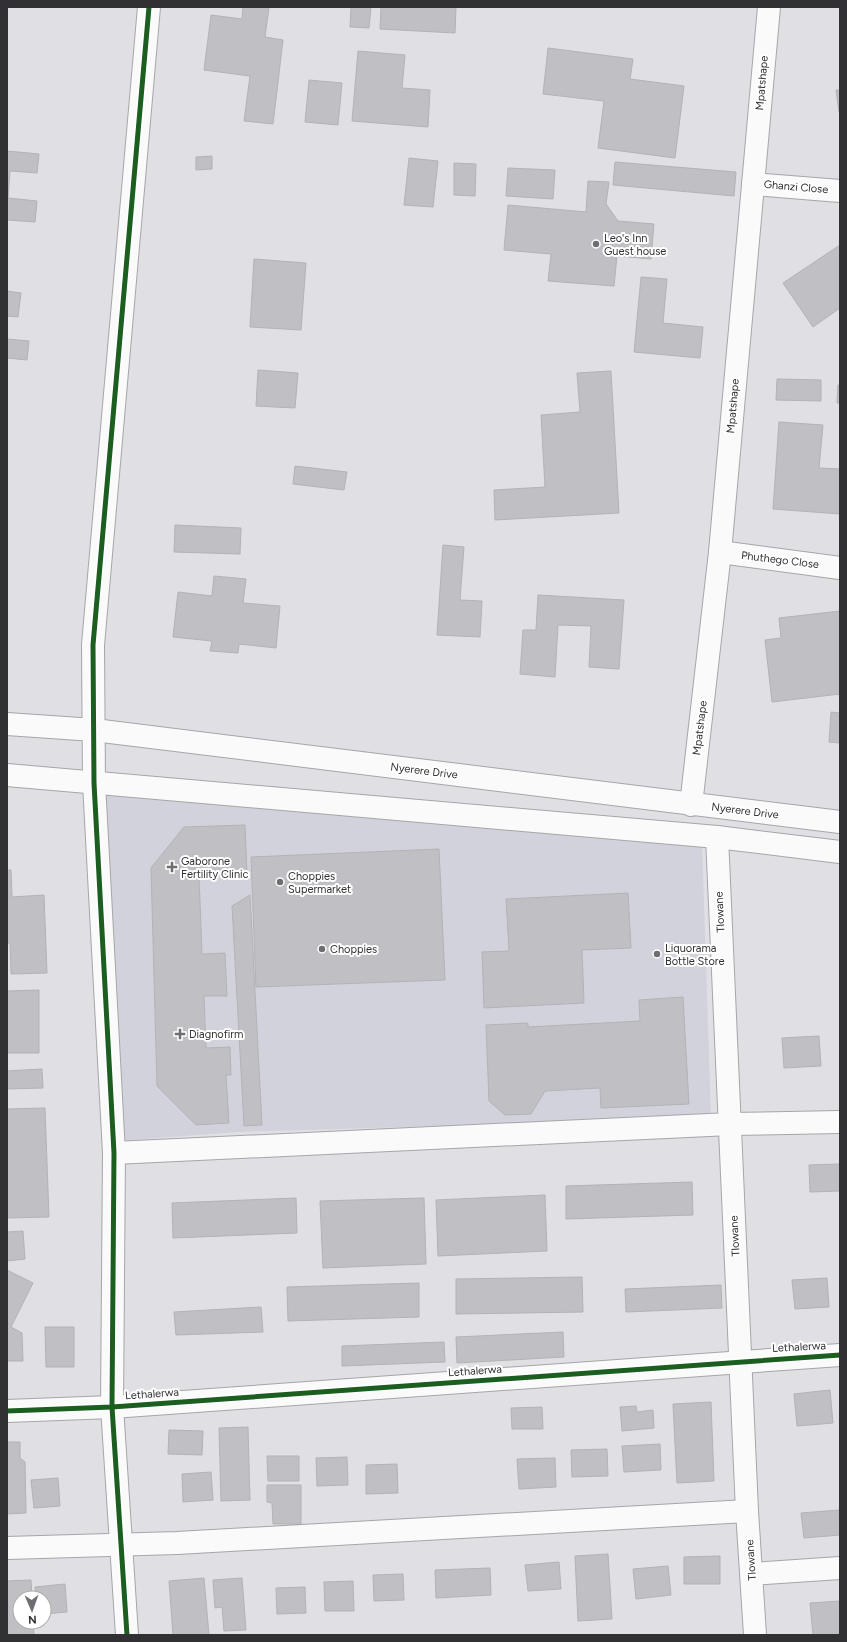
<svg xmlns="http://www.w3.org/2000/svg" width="847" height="1642" viewBox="0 0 847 1642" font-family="Figtree,sans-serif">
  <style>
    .built { fill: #d2d2dc }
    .building { fill: #c0c0c4; stroke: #b3b3b6 }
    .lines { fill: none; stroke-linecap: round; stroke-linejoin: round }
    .minor-casing { stroke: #a6a6a9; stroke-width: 24 }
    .major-casing { stroke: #a6a6a9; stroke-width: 24 }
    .minor { stroke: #fafafb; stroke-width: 22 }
    .major { stroke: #fafafb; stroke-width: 22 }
    .cycleway-casing { stroke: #fff; stroke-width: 8 }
    .cycleway { stroke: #1b5e20; stroke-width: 5 }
    .poi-dot { fill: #6e6e72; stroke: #fff; stroke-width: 1.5 }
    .labels { text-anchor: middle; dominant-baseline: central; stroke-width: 4; stroke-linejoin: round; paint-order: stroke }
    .street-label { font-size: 11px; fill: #313134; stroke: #fff }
    .poi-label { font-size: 11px; fill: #313134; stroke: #fff; text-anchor: start }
  </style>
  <rect width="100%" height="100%" fill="#dfdfe4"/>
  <path class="built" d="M 101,778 L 702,841 L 711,1118 L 238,1132 L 103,1142 Z"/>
  <g class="building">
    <path d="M 243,7 L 269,7 L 265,37 L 283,40 L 273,124 L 244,121 L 250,76 L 204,70 L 211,15 L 242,19 Z"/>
    <path d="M 351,7 L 371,7 L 369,28 L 350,27 Z"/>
    <path d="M 381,7 L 456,7 L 455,33 L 380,29 Z"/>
    <path d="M 548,48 L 633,59 L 630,79 L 684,86 L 675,158 L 598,148 L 604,101 L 543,94 Z"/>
    <path d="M 358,51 L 405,55 L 402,88 L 430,90 L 428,127 L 352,121 Z"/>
    <path d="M 309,80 L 342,83 L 338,125 L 305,122 Z"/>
    <path d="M 836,90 L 840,90 L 840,112 L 839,112 Z"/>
    <path d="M 7,151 L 39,154 L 37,173 L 10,171 L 8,198 L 37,201 L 35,222 L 7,220 Z"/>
    <path d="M 212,156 L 212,169 L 196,170 L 196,157 Z"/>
    <path d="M 409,158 L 438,161 L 433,207 L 404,205 Z"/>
    <path d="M 615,162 L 736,172 L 734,196 L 613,185 Z"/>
    <path d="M 454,163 L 476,164 L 475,196 L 454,195 Z"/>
    <path d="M 508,168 L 555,170 L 553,199 L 506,196 Z"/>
    <path d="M 588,181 L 609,182 L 606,204 L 618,221 L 654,224 L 651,259 L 617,256 L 614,286 L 548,281 L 551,254 L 504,250 L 508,205 L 586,212 Z"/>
    <path d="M 840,245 L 840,308 L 813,327 L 783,283 Z"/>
    <path d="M 254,259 L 306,263 L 301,330 L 250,327 Z"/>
    <path d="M 641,277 L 667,279 L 663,323 L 703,327 L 700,358 L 634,352 Z"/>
    <path d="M 7,291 L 21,293 L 18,317 L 7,316 Z"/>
    <path d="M 7,339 L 29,341 L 27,360 L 7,358 Z"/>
    <path d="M 258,370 L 298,373 L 295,408 L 256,406 Z"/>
    <path d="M 611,371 L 619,513 L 495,520 L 494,490 L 545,487 L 541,415 L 580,412 L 577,373 Z"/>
    <path d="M 777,379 L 821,380 L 821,401 L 776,400 Z"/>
    <path d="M 838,385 L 840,385 L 840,403 L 837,403 Z"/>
    <path d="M 779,422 L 823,425 L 819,468 L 840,469 L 840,514 L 773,509 Z"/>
    <path d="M 295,466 L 347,472 L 344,490 L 293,484 Z"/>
    <path d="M 175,525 L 241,528 L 240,554 L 174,552 Z"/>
    <path d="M 443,545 L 464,547 L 460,600 L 482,601 L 480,637 L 437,635 Z"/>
    <path d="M 214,576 L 246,579 L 243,603 L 280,606 L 276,648 L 239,644 L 238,653 L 210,651 L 212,641 L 173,637 L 178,592 L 212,596 Z"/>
    <path d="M 538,595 L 624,600 L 619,669 L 589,667 L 591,626 L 558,625 L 555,677 L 520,674 L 523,630 L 536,630 Z"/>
    <path d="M 840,611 L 840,694 L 772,702 L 765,640 L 781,638 L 779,618 Z"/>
    <path d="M 831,712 L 840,713 L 840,743 L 829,742 Z"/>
    <path d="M 245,825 L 247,874 L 199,876 L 202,954 L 225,953 L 227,996 L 204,996 L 206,1048 L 230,1047 L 231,1075 L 226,1075 L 229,1123 L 196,1125 L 157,1086 L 151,868 L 184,827 Z"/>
    <path d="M 439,849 L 445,980 L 256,987 L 251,857 Z"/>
    <path d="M 7,870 L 11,870 L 12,897 L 44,895 L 47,973 L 11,974 L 10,943 L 7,943 Z"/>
    <path d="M 628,893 L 631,948 L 582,950 L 584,1003 L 484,1008 L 482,952 L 509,951 L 506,899 Z"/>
    <path d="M 250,895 L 262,1125 L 244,1126 L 232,906 Z"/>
    <path d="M 39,990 L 39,1053 L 7,1053 L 7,991 Z"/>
    <path d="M 683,997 L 689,1104 L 601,1108 L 600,1088 L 545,1091 L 531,1114 L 505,1115 L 489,1101 L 486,1025 L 528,1023 L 528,1027 L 640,1021 L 639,1000 Z"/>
    <path d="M 819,1036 L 821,1066 L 784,1068 L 782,1038 Z"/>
    <path d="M 42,1069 L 43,1088 L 7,1089 L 7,1071 Z"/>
    <path d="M 45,1108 L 49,1217 L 7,1218 L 7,1109 Z"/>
    <path d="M 840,1164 L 840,1191 L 810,1192 L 809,1165 Z"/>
    <path d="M 692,1182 L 693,1215 L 566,1219 L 566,1186 Z"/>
    <path d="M 545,1195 L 547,1251 L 438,1256 L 436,1200 Z"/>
    <path d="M 296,1198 L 297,1233 L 173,1238 L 172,1203 Z"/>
    <path d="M 424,1198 L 426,1264 L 323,1268 L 320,1201 Z"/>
    <path d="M 23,1231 L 25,1259 L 7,1261 L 7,1232 Z"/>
    <path d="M 7,1270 L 33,1283 L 11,1327 L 22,1333 L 23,1361 L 7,1361 Z"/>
    <path d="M 582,1277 L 583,1312 L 456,1314 L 456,1279 Z"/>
    <path d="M 827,1278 L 829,1307 L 795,1309 L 792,1280 Z"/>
    <path d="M 419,1283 L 419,1317 L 288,1321 L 287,1287 Z"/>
    <path d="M 721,1285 L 722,1308 L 626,1312 L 625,1289 Z"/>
    <path d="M 261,1307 L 263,1332 L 176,1335 L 174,1312 Z"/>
    <path d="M 45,1327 L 74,1327 L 74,1367 L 46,1367 Z"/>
    <path d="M 563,1332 L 564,1357 L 457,1363 L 456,1337 Z"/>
    <path d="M 444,1342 L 445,1362 L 342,1366 L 342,1346 Z"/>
    <path d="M 830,1390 L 833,1423 L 797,1426 L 794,1394 Z"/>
    <path d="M 711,1402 L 714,1481 L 677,1483 L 673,1404 Z"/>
    <path d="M 636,1406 L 637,1412 L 653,1410 L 654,1428 L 622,1431 L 620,1407 Z"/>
    <path d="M 542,1407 L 543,1429 L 512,1429 L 511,1408 Z"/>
    <path d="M 248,1427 L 250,1500 L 221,1501 L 219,1428 Z"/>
    <path d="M 169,1430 L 203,1431 L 202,1455 L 168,1454 Z"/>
    <path d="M 7,1442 L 20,1442 L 20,1458 L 25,1462 L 26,1513 L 7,1514 Z"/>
    <path d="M 660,1444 L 661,1470 L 624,1472 L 622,1446 Z"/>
    <path d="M 607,1449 L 608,1476 L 572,1477 L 571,1450 Z"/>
    <path d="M 267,1456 L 299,1456 L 299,1481 L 268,1481 Z"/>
    <path d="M 347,1457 L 348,1485 L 317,1486 L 316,1458 Z"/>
    <path d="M 555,1458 L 556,1487 L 519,1489 L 517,1459 Z"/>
    <path d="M 397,1464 L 398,1493 L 366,1494 L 366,1465 Z"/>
    <path d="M 211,1472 L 213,1500 L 183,1502 L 182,1474 Z"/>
    <path d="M 58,1478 L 60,1506 L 34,1508 L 31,1480 Z"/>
    <path d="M 267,1485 L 301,1485 L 301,1524 L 273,1524 L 272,1503 L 267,1502 Z"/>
    <path d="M 839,1510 L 840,1535 L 804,1538 L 801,1513 Z"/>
    <path d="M 608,1554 L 612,1619 L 578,1621 L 575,1556 Z"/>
    <path d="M 720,1556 L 720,1584 L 684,1584 L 684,1557 Z"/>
    <path d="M 559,1562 L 561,1589 L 528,1591 L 525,1565 Z"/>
    <path d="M 668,1566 L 671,1595 L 636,1599 L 633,1569 Z"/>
    <path d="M 490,1568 L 491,1595 L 436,1598 L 435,1570 Z"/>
    <path d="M 403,1574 L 404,1600 L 374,1601 L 373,1575 Z"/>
    <path d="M 204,1578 L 209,1635 L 173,1635 L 169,1581 Z"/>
    <path d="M 242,1578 L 246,1630 L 224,1631 L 222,1607 L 215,1608 L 213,1580 Z"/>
    <path d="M 31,1580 L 32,1598 L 20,1598 L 20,1622 L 33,1622 L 34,1635 L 7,1635 L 7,1581 Z"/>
    <path d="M 353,1581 L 354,1611 L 325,1611 L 324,1582 Z"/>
    <path d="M 65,1584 L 67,1612 L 44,1614 L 44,1598 L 36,1598 L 35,1587 Z"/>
    <path d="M 305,1587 L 306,1613 L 277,1614 L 276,1588 Z"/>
    <path d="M 840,1601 L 840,1635 L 813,1635 L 810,1603 Z"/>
  </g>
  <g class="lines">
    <g class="minor-casing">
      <g id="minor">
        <path d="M 753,184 L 840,191"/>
        <path d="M 720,552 L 840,568"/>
        <path d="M 691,805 L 720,552 L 769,7"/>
        <path d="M 717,837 L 747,1511 L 755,1635"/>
        <path d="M 114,1153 L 730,1124 L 840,1122"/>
        <path d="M 7,1411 L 112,1407 L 840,1355"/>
        <path d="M 7,1548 L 177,1543 L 747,1511"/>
        <path d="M 752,1574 L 840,1568"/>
        <path d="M 127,1635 L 112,1407 L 114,1153 L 94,783 L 93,645 L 149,7"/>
      </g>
    </g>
    <g class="major-casing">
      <g id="major">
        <path d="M 7,724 L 94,730 L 840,822"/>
        <path d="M 7,775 L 717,837 L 840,852"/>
      </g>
    </g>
    <use href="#minor" class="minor"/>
    <use href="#major" class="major"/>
    <g class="cycleway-casing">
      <g id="cycleway">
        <path d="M 7,1411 L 112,1407 L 840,1355"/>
        <path d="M 127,1635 L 112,1407 L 114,1153 L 94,783 L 93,645 L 149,7"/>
      </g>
    </g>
    <use href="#cycleway" class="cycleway"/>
  </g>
  <g class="poi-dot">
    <circle cx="596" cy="244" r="4"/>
    <path d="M170 861h4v4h4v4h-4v4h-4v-4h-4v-4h4z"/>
    <circle cx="280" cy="882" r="4"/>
    <circle cx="322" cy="949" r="4"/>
    <circle cx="657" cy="954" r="4"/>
    <path d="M178 1028h4v4h4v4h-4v4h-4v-4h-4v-4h4z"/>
  </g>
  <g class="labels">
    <g class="street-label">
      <text transform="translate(762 83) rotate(-85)">Mpatshape</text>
      <text transform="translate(796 187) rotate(5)">Ghanzi Close</text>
      <text transform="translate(733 406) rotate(-85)">Mpatshape</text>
      <text transform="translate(780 560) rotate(7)">Phuthego Close</text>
      <text transform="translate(700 728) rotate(-83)">Mpatshape</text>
      <text transform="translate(424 771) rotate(7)">Nyerere Drive</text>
      <text transform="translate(745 811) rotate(7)">Nyerere Drive</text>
      <text transform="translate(720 912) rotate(-93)">Tlowane</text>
      <text transform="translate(735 1236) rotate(-93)">Tlowane</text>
      <text transform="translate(799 1347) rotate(-3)">Lethalerwa</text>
      <text transform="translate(475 1371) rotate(-4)">Lethalerwa</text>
      <text transform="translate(152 1394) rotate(-4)">Lethalerwa</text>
      <text transform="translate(751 1560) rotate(-94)">Tlowane</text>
    </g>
    <g class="poi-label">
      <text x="604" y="238">Leo's Inn<tspan x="604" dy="13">Guest house</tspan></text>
      <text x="181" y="861">Gaborone<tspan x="181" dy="13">Fertility Clinic</tspan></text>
      <text x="288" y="876">Choppies<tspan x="288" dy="13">Supermarket</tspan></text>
      <text x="665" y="948">Liquorama<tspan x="665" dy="13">Bottle Store</tspan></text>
      <text x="330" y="949">Choppies</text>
      <text x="189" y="1034">Diagnofirm</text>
    </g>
  </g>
  <rect width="847" height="1642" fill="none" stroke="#313134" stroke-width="16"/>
  <g transform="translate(32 1610) rotate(178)"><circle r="19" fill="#ffffff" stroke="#adadae"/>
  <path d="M0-3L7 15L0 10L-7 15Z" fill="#6e6e72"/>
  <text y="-6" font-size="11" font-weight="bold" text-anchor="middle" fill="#313134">N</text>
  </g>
</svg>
